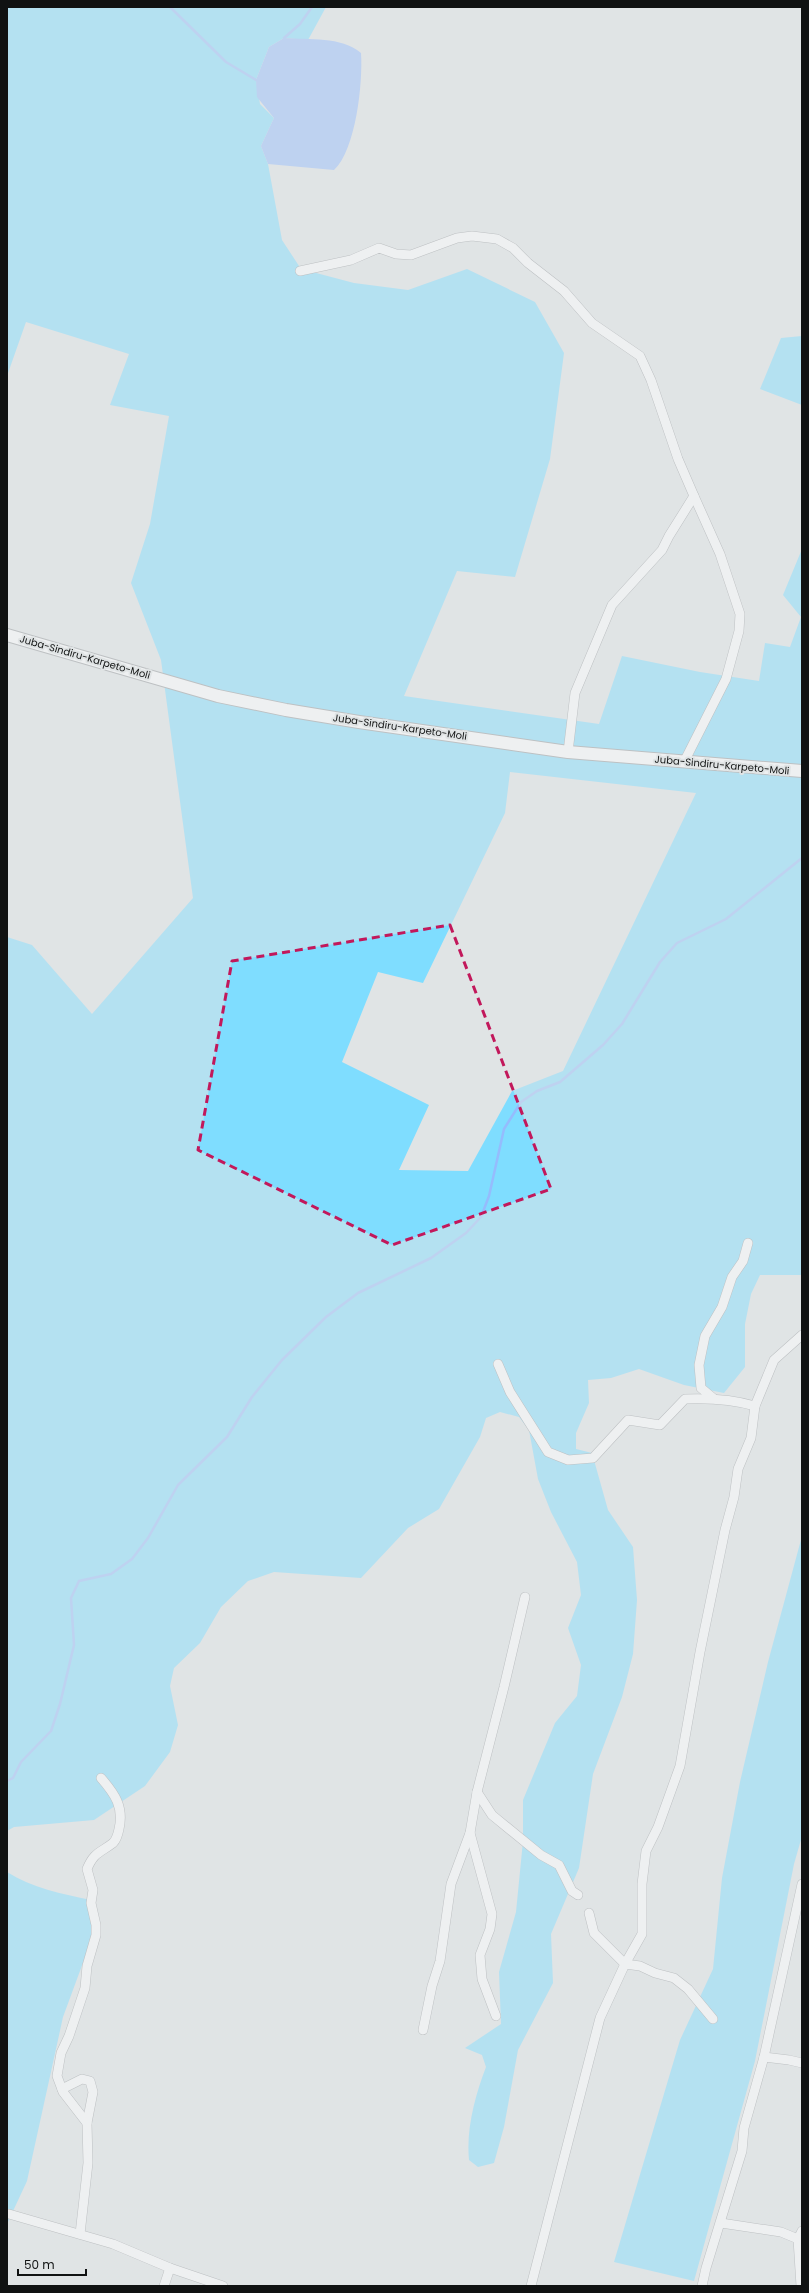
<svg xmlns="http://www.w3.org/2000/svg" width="809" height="2293" viewBox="0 0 809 2293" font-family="Poppins,sans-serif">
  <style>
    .green { fill: #7fddff; fill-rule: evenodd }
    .water { fill: #95bcfd }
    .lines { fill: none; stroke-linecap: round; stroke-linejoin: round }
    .stream { stroke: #95bcfd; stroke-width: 2.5 }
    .street-casing { stroke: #949799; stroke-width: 10 }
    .secondary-casing { stroke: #949799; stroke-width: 14 }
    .street { stroke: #fff; stroke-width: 9 }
    .secondary { stroke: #fff; stroke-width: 12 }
    .marked { fill: none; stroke: #c2185b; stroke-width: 3; stroke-dasharray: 8 5; stroke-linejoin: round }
    .labels { text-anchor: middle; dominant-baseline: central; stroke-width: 4; stroke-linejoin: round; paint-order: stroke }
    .street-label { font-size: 10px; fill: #101212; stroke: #e0e4e5 }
  </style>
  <rect width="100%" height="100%" fill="#e0e4e5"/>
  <g class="green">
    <path d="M 7,7 L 326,7 L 308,40 L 284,38 L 269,47 L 256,80 L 260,104 L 274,118 L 261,146 L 268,164 L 282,240 L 301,269 L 354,283 L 408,290 L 467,269 L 535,302 L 564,353 L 550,459 L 515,577 L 457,571 L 404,696 L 599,724 L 622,656 L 700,672 L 759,681 L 765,643 L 790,647 L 801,617 L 783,595 L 802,549 L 802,1275 L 760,1275 L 751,1294 L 745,1324 L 745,1367 L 724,1393 L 684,1385 L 639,1369 L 611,1378 L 588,1380 L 589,1403 L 576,1433 L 576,1449 L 592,1453 L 608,1510 L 633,1547 L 637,1600 L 633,1654 L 622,1697 L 593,1774 L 579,1868 L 551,1934 L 553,1983 L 518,2050 L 504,2127 L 494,2163 L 478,2167 L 469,2160 C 466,2129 475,2096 486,2067 L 482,2055 L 465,2048 L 501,2024 L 499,1972 L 516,1912 L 523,1841 L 523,1800 L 555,1723 L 577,1696 L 581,1665 L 568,1628 L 581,1595 L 577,1562 L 551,1512 L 538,1479 L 529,1430 L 519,1417 L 500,1412 L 486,1418 L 480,1437 L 439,1509 L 408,1528 L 361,1578 L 274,1572 L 248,1581 L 221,1607 L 200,1643 L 174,1668 L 170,1686 L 178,1725 L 170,1752 L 145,1786 L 94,1820 L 14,1827 L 7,1831 L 7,937 L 32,945 L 92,1014 L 193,898 L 161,660 L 131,583 L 150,524 L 169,416 L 110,405 L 129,354 L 26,322 L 7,376 ZM 510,772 L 696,793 L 563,1071 L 512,1091 L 468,1171 L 399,1170 L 429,1105 L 342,1062 L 378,972 L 423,983 L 505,813 Z"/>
    <path d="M 802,336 L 802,405 L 760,389 L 781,338 Z"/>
    <path d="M 802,1536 L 802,1836 L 794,1864 L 755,2061 L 694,2281 L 614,2262 L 680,2040 L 713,1969 L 722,1878 L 740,1782 L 768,1662 Z"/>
    <path d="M 7,1872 C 32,1888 62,1894 91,1900 L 98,1922 L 63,2017 L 27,2181 L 7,2224 Z"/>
  </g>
  <path class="water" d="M 284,38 C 309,40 341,36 361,53 C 363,82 356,150 334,170 L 268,164 L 261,146 L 274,118 L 257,97 L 256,80 L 269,47 Z"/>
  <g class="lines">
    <g class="stream">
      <path d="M 170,7 L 226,62 L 256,80"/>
      <path d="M 284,38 L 300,24 L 312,7"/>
      <path d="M 7,1781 L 13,1778 L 21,1762 L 51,1731 L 60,1704 L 74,1645 L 71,1598 L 79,1581 L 111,1574 L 132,1559 L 148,1538 L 178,1485 L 227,1437 L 252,1397 L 282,1360 L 326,1317 L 358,1293 L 431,1258 L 466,1233 L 481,1217 L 489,1196 L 504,1129 L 521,1102 L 537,1091 L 560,1082 L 603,1045 L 622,1024 L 660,962 L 677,943 L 726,919 L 802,858"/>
    </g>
    <g class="street-casing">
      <g id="street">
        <path d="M 300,271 L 351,260 L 379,248 L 396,254 L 411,255 L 457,238 L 472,236 L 497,239 L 513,248 L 528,263 L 564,291 L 592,323 L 640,356 L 651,380 L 678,459 L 694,496 L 669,536 L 662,550 L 612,605 L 575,693 L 568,752"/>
        <path d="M 684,762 L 726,679 L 739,631 L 740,614 L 720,554 L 694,496"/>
        <path d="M 498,1364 L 510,1392 L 548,1452 L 568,1460 L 593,1458 L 628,1420 L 660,1425 L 685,1399 C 710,1398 731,1399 755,1406 L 751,1438 L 738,1469 L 734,1497 L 725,1530 L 700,1652 L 680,1766 L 658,1827 L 646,1851 L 642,1884 L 642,1934 L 625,1964 L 600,2018 L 531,2286"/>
        <path d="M 713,1398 L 701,1388 L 699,1365 L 705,1336 L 722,1307 L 732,1277 L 743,1261 L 748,1243"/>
        <path d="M 755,1406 L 774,1360 L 802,1335"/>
        <path d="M 477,1792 L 492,1815 L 541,1855 L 559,1865 L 572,1891 L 578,1895"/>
        <path d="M 470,1833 L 492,1914 L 490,1929 L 480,1955 L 482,1979 L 496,2016"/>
        <path d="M 589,1913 L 594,1933 L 625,1964 L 640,1966 L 655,1973 L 674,1978 L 688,1989 L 713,2019"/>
        <path d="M 423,2030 L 432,1986 L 440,1961 L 451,1884 L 470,1833 L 477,1792 L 504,1687 L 525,1597"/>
        <path d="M 764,2057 L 789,2060 L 802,2063"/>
        <path d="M 62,2089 L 82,2079 L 90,2081 L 93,2092 L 87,2123"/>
        <path d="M 9,2214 L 113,2244 L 170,2268 L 223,2286"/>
        <path d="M 721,2223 L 781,2232 L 798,2239"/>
        <path d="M 80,2234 L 88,2163 L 87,2123 L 63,2092 L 57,2076 L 61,2053 L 69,2036 L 85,1988 L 87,1966 L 96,1935 L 96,1925 L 91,1903 L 93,1890 L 87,1869 C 94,1852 100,1853 113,1843 C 117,1839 118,1834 119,1829 C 124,1807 115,1794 101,1778"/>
        <path d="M 164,2286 L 170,2268"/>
        <path d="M 702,2286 L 706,2268 L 742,2151 L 744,2128 L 764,2057 L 802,1884"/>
        <path d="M 801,2286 L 798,2239 L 802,2231"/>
      </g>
    </g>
    <g class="secondary-casing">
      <path id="secondary" d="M 7,635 L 218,696 L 286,710 L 359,722 L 568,752 L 802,771"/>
    </g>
    <use href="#street" class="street"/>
    <use href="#secondary" class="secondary"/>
  </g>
  <path d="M0 0H809V2293H0ZM 450,925 L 551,1189 L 392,1245 L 198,1150 L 232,961 Z" fill="#e0e4e5" fill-opacity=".55" fill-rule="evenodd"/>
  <path class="marked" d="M 450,925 L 551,1189 L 392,1245 L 198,1150 L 232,961 Z"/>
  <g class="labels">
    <g class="street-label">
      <text transform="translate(85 657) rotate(16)">Juba-Sindiru-Karpeto-Moli</text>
      <text transform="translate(400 727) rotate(8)">Juba-Sindiru-Karpeto-Moli</text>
      <text transform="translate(722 765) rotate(5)">Juba-Sindiru-Karpeto-Moli</text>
    </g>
  </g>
  <rect width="809" height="2293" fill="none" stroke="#101212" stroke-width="16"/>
  <path d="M18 2269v6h68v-6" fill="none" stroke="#101212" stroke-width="2"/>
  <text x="24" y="2269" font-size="12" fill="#101212" stroke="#e0e4e5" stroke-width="3" paint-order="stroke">50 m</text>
</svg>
